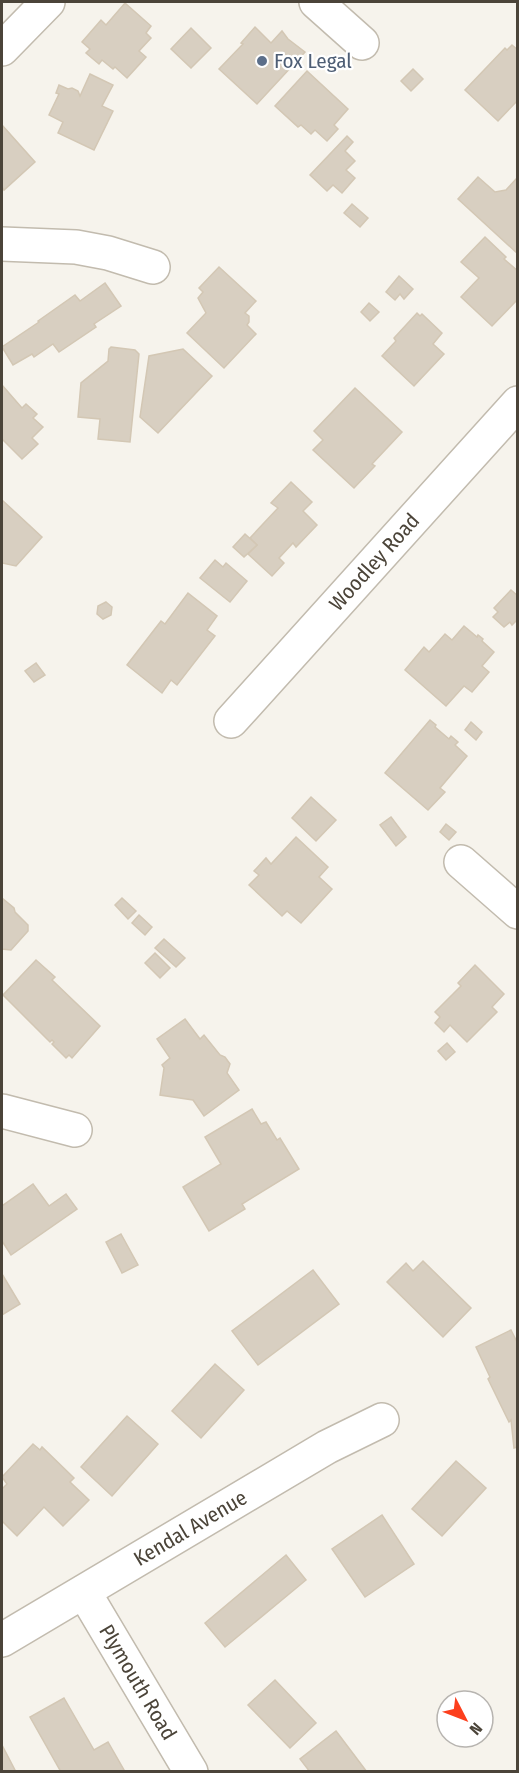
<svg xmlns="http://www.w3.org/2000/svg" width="519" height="1773" viewBox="0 0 519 1773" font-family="'Fira Sans Condensed',sans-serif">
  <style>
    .building { fill: #d8cfc1; stroke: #d3c7b4; stroke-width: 1.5 }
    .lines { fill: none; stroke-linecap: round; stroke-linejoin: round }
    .minor-casing { stroke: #c2bbae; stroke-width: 36 }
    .minor { stroke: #fff; stroke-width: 33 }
    .service-dot { fill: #5c6f8a; stroke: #fff; stroke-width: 2 }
    .labels { text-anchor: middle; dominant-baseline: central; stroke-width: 4.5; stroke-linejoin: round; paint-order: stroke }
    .service-label { font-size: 21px; fill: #4e5e75; stroke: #fff; text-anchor: start }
    .street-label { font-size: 21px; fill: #4b4439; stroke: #fff }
  </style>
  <rect width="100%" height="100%" fill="#f6f3ec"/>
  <g class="building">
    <path d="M 125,3 L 151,26 L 146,33 L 151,38 L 139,51 L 146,57 L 127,78 L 115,67 L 113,69 L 102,60 L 99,64 L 86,53 L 90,49 L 82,42 L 101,20 L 106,25 Z"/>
    <path d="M 255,27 L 271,43 L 282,31 L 288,39 L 305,52 L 257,104 L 219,69 L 243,44 L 241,43 Z"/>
    <path d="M 191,28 L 211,48 L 191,68 L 171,49 Z"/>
    <path d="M 512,45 L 518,50 L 518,100 L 498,121 L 465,90 L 505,48 L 507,50 Z"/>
    <path d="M 413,69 L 423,79 L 411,91 L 401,81 Z"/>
    <path d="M 307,71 L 348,109 L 334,125 L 338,129 L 327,141 L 315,130 L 311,134 L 301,125 L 298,127 L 275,106 Z"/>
    <path d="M 90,74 L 113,85 L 102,106 L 113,111 L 94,150 L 58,133 L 63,122 L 49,115 L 59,94 L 56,93 L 59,85 L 68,89 L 72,88 L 78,91 L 80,96 Z"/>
    <path d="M 2,125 L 35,162 L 4,190 L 2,187 Z"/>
    <path d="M 347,136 L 353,142 L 345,151 L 355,161 L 346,170 L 355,178 L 342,193 L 333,185 L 327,191 L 310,175 Z"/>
    <path d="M 478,177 L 495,192 L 506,190 L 516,179 L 518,181 L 518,254 L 458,199 Z"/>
    <path d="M 352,204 L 368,218 L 360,227 L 344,213 Z"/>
    <path d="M 485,237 L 506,257 L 504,259 L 518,271 L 518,299 L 492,326 L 461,297 L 479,278 L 461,262 Z"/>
    <path d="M 219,267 L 256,301 L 245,313 L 249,316 L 249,322 L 247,325 L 256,334 L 224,368 L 187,333 L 206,313 L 198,298 L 203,292 L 199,288 Z"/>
    <path d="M 399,276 L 413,289 L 404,299 L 400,294 L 395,300 L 386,292 Z"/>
    <path d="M 105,283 L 121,306 L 94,324 L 96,327 L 59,352 L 53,344 L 34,357 L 32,354 L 13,365 L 2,347 L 39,322 L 38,321 L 75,295 L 80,301 Z"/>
    <path d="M 369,303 L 379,312 L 370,321 L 361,312 Z"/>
    <path d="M 417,313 L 420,316 L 422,314 L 442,333 L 433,344 L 444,354 L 414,386 L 382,356 L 396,341 L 394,338 Z"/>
    <path d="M 111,347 L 135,350 L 139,354 L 130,442 L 98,439 L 100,419 L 78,417 L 81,383 L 108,361 L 109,349 Z"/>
    <path d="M 183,349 L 212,376 L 158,433 L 140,417 L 149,356 Z"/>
    <path d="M 2,385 L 22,408 L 26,404 L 37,414 L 33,418 L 43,427 L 32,438 L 38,444 L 22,459 L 2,439 Z"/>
    <path d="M 355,388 L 402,432 L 372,464 L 375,466 L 354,488 L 313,450 L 323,440 L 314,431 Z"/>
    <path d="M 291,482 L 312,502 L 303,511 L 317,525 L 296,547 L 293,543 L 279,558 L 284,563 L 272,576 L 248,554 L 257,545 L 250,538 L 278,508 L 271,503 Z"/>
    <path d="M 2,500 L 42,537 L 16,566 L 2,563 Z"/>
    <path d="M 245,534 L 257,545 L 244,557 L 233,547 Z"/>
    <path d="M 215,560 L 223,567 L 226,563 L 247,581 L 230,602 L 200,578 Z"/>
    <path d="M 511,590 L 518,596 L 518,619 L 512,625 L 510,622 L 504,627 L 493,617 L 498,612 L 494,608 Z"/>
    <path d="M 188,593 L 217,616 L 207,630 L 215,636 L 177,685 L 171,680 L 162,693 L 127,665 L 161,621 L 165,624 Z"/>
    <path d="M 106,602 L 112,607 L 111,615 L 103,619 L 97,614 L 98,606 Z"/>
    <path d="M 464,626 L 477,637 L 478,635 L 483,639 L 482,641 L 494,652 L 482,666 L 489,672 L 472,692 L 464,686 L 446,706 L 405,670 L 424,647 L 429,652 L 445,634 L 452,640 Z"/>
    <path d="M 36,663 L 45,675 L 34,682 L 25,671 Z"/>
    <path d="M 430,720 L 436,725 L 435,727 L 449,739 L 451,736 L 458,742 L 455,745 L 467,756 L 440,788 L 445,792 L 428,810 L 385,773 Z"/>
    <path d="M 471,722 L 482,732 L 476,740 L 465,730 Z"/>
    <path d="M 311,797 L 336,820 L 316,841 L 292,818 Z"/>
    <path d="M 391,817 L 406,837 L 396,846 L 380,825 Z"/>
    <path d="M 446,824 L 456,832 L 449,840 L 440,832 Z"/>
    <path d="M 296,837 L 328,867 L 319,877 L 332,889 L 301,923 L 287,911 L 282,916 L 249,885 L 259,875 L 254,871 L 266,858 L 271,864 Z"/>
    <path d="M 2,898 L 14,908 L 15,912 L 28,925 L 28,931 L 11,950 L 2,949 Z"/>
    <path d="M 122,898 L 136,911 L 128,919 L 115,905 Z"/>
    <path d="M 139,915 L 152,927 L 145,935 L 132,923 Z"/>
    <path d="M 164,939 L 185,958 L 176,967 L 155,948 Z"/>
    <path d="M 155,953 L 170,968 L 160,978 L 145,963 Z"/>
    <path d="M 36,960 L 55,977 L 52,980 L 100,1026 L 72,1058 L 69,1055 L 66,1058 L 52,1044 L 54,1042 L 52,1040 L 50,1042 L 3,995 Z"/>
    <path d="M 475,965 L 504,994 L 492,1007 L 497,1012 L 467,1042 L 450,1025 L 444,1032 L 435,1023 L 440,1017 L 435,1012 L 461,986 L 458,983 Z"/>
    <path d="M 185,1019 L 200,1039 L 204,1035 L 220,1055 L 225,1057 L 230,1064 L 227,1073 L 239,1090 L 204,1116 L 193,1100 L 160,1095 L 164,1068 L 162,1065 L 170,1058 L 157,1039 Z"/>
    <path d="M 447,1043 L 455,1052 L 446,1060 L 438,1051 Z"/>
    <path d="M 252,1109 L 261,1124 L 266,1122 L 277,1140 L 280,1138 L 299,1169 L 242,1204 L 245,1209 L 209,1231 L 183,1187 L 221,1164 L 205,1137 Z"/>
    <path d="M 33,1184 L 49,1206 L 66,1194 L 77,1209 L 11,1255 L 2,1241 L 2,1206 Z"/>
    <path d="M 121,1234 L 138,1265 L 122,1273 L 106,1242 Z"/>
    <path d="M 423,1261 L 471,1308 L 443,1337 L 387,1282 L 406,1263 L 413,1271 Z"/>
    <path d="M 313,1270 L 339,1304 L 258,1365 L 232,1331 Z"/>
    <path d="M 2,1274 L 20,1304 L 2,1315 Z"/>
    <path d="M 511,1330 L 518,1344 L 518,1447 L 514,1448 L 511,1420 L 509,1422 L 488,1379 L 490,1377 L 476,1347 Z"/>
    <path d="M 215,1364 L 244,1390 L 201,1438 L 172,1411 Z"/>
    <path d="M 127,1416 L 158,1444 L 112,1496 L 81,1467 Z"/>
    <path d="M 33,1444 L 40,1450 L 42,1447 L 74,1478 L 70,1482 L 89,1500 L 63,1526 L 44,1507 L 17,1536 L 2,1521 L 2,1489 L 7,1484 L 2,1477 Z"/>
    <path d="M 456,1461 L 486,1488 L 442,1536 L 412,1509 Z"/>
    <path d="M 382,1515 L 414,1564 L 365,1597 L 332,1549 Z"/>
    <path d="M 286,1555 L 306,1580 L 225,1647 L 205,1623 Z"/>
    <path d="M 275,1680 L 316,1723 L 290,1748 L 248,1705 Z"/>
    <path d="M 64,1698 L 94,1750 L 108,1742 L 124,1770 L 120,1772 L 61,1772 L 30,1717 Z"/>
    <path d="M 336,1731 L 367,1772 L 310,1772 L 300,1759 Z"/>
    <path d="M 2,1745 L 16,1772 L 2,1772 Z"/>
  </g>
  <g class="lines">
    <g class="minor-casing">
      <g id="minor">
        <path d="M 316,2 L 362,43"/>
        <path d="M 2,49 L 48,2"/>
        <path d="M 2,244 L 76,247 L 108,253 L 153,267"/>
        <path id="s1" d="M 231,721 L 518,403"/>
        <path d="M 461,862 L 518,912"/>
        <path d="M 2,1111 L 75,1130"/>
        <path id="s2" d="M 84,1592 L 191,1772"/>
        <path id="s3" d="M 2,1640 L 327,1447 L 382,1420"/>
      </g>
    </g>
    <use href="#minor" class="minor"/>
  </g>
  <circle class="service-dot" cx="262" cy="61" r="6"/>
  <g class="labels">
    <g class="service-label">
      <text x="274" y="61">Fox Legal</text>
    </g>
    <g class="street-label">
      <text stroke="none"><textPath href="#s1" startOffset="214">Woodley Road</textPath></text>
      <text stroke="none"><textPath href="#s3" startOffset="219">Kendal Avenue</textPath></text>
      <text stroke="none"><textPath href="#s2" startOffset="105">Plymouth Road</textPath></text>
    </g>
  </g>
  <rect width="519" height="1773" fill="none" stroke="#4b4439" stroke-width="6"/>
  <g transform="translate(465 1719) rotate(132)"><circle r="28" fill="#ffffff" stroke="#b7b4b0" stroke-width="1.5"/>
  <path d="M0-4.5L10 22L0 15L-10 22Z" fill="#fc3f1d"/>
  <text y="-9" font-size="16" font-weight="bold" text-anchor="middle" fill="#4b4439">N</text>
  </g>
</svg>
